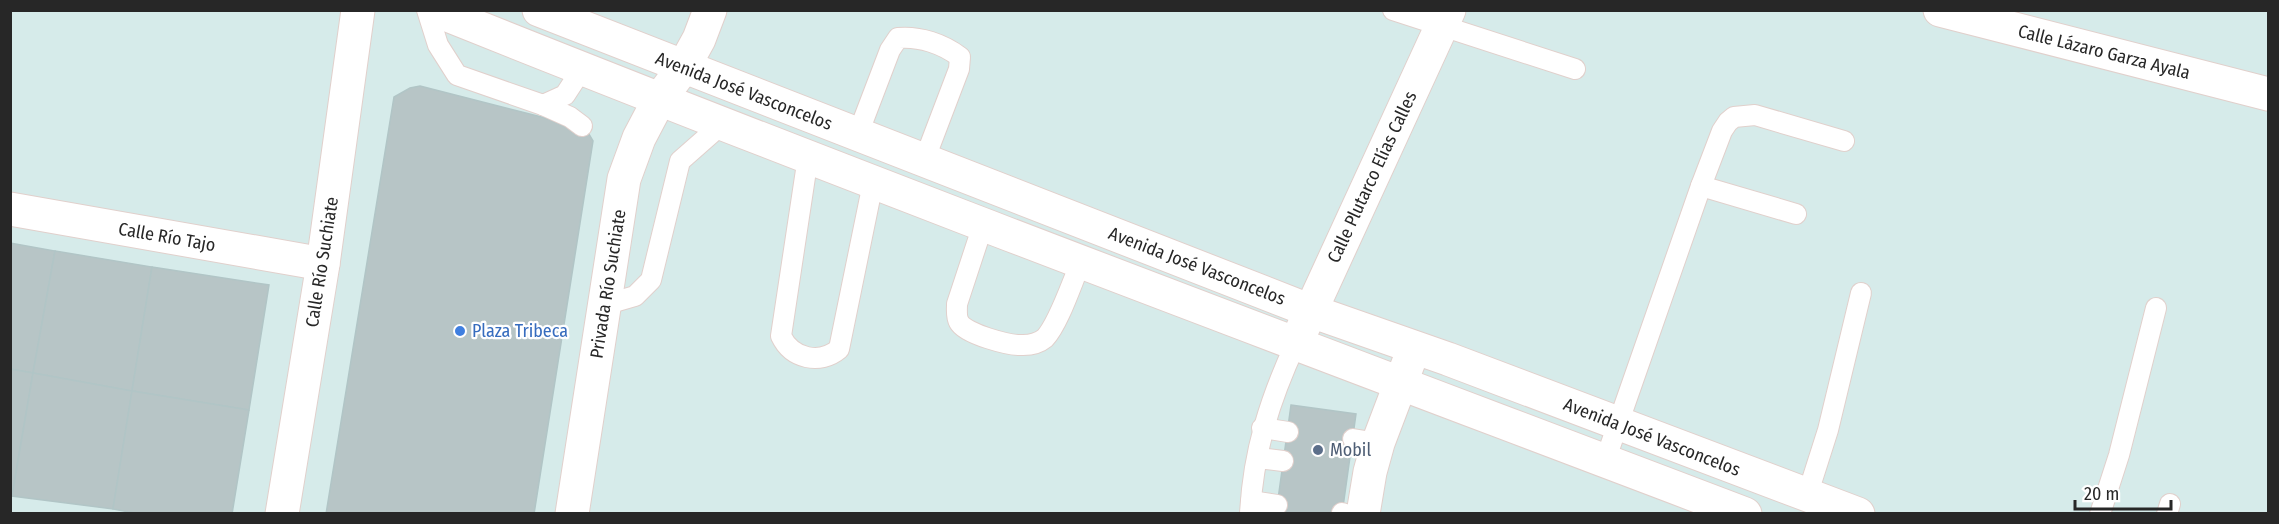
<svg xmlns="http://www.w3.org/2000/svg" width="2279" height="524" viewBox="0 0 2279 524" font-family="'Fira Sans Condensed',sans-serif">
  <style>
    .building { fill: #b7c5c6; stroke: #b1c5c6; stroke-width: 1.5 }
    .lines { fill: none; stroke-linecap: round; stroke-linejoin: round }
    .service-casing { stroke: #e1d0cc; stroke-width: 22 }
    .minor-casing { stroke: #e1d0cc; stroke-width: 35 }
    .tertiary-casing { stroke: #e1d0cc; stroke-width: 35 }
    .secondary-casing { stroke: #e1d0cc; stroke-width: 35 }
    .service { stroke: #fff; stroke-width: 20 }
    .minor { stroke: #fff; stroke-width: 33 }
    .tertiary { stroke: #fff; stroke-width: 33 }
    .secondary { stroke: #fff; stroke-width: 33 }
    .shop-dot { fill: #3f7fe0; stroke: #fff; stroke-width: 2 }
    .service-dot { fill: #5c6f8a; stroke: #fff; stroke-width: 2 }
    .labels { text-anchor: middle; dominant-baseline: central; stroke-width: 4.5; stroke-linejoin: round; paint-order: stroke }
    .street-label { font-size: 18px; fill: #272727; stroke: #fff }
    .shop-label { font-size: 18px; fill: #366cbe; stroke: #fff; text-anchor: start }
    .service-label { font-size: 18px; fill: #4e5e75; stroke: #fff; text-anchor: start }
  </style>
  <rect width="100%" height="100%" fill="#d6ebea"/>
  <g class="building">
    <path d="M 420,86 L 577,126 L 586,129 L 593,141 L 534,514 L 326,514 L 394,97 L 410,88 Z"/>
    <path d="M 10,243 L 55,251 L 33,373 L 10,369 Z"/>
    <path d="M 55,251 L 152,267 L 132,391 L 33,373 Z"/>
    <path d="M 152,267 L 269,285 L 249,410 L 132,391 Z"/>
    <path d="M 10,369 L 33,373 L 12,496 L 10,496 Z"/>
    <path d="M 33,373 L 132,391 L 113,509 L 12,496 Z"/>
    <path d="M 132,391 L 249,410 L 232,514 L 139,514 L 113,509 Z"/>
    <path d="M 1291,405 L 1356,414 L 1342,514 L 1276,514 Z"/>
  </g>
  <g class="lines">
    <g class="service-casing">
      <g id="service">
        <path d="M 427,10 L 438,45 L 457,75 L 543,105 L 565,95 L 582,69"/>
        <path d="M 1393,10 L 1575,69"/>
        <path d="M 543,105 L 570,117 L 582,126"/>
        <path d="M 858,134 L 890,50 L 898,38 C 920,36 943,44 960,57 L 959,69 L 924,161"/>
        <path d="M 808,157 L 781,336 C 792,359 820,365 839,349 L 873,183"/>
        <path d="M 1701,186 L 1796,214"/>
        <path d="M 983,225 L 957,304 C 957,310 956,317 959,322 C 965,334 1010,346 1023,345 C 1031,345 1039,343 1045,338 C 1059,323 1072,282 1081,262"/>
        <path d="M 604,305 L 635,296 L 651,280 L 680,161 L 722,124"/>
        <path d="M 1262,428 L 1288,432"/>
        <path d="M 1353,439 L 1378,443"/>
        <path d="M 1258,458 L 1283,461"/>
        <path d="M 1605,461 L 1701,186 L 1722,131 L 1728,122 L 1734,117 L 1755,115 L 1844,141"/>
        <path d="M 1807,496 L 1828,430 L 1861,293"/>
        <path d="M 1251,501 L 1277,505"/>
        <path d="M 1342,513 L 1345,514"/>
        <path d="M 1250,514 C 1253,452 1270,399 1296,343"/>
        <path d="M 2100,514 L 2119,455 L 2156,308"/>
        <path d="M 2167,514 L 2170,504"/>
      </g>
    </g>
    <g class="minor-casing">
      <g id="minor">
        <path d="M 1940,10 L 2268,94"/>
        <path d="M 10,209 L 323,264"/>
        <path d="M 1296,343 L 1449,10"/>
        <path d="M 572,514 L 624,179 L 639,138 L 659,100 L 683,68 L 699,39 L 710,10"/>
      </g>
    </g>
    <g class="tertiary-casing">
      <g id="tertiary">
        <path d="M 282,514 L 323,264 L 358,10"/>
        <path d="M 1363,514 L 1370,472 L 1378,443 L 1414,348"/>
      </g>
    </g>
    <g class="secondary-casing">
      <g id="secondary">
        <path d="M 435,10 C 869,184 1308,348 1745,514"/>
        <path d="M 539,10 L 1311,311 L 1448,359 L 1858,514"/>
      </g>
    </g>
    <use href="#service" class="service"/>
    <use href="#minor" class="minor"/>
    <use href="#tertiary" class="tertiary"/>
    <use href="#secondary" class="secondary"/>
  </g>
  <circle class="shop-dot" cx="460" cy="331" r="6"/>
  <circle class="service-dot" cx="1318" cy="450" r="6"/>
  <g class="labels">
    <g class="street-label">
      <text transform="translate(2104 52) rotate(14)">Calle Lázaro Garza Ayala</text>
      <text transform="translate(744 91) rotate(21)">Avenida José Vasconcelos</text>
      <text transform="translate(1372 177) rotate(-65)">Calle Plutarco Elías Calles</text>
      <text transform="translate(167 237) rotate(10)">Calle Río Tajo</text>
      <text transform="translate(322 262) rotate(-81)">Calle Río Suchiate</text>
      <text transform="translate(1197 266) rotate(21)">Avenida José Vasconcelos</text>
      <text transform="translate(608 284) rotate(-81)">Privada Río Suchiate</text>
      <text transform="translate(1652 437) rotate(21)">Avenida José Vasconcelos</text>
    </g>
    <g class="shop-label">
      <text x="472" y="331">Plaza Tribeca</text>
    </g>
    <g class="service-label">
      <text x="1330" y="450">Mobil</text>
    </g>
  </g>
  <rect width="2279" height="524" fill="none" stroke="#272727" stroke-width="24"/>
  <path d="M2075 500v9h96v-9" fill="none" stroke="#272727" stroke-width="3"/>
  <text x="2084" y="500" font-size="18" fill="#272727" stroke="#ffffff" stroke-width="4.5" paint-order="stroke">20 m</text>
</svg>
